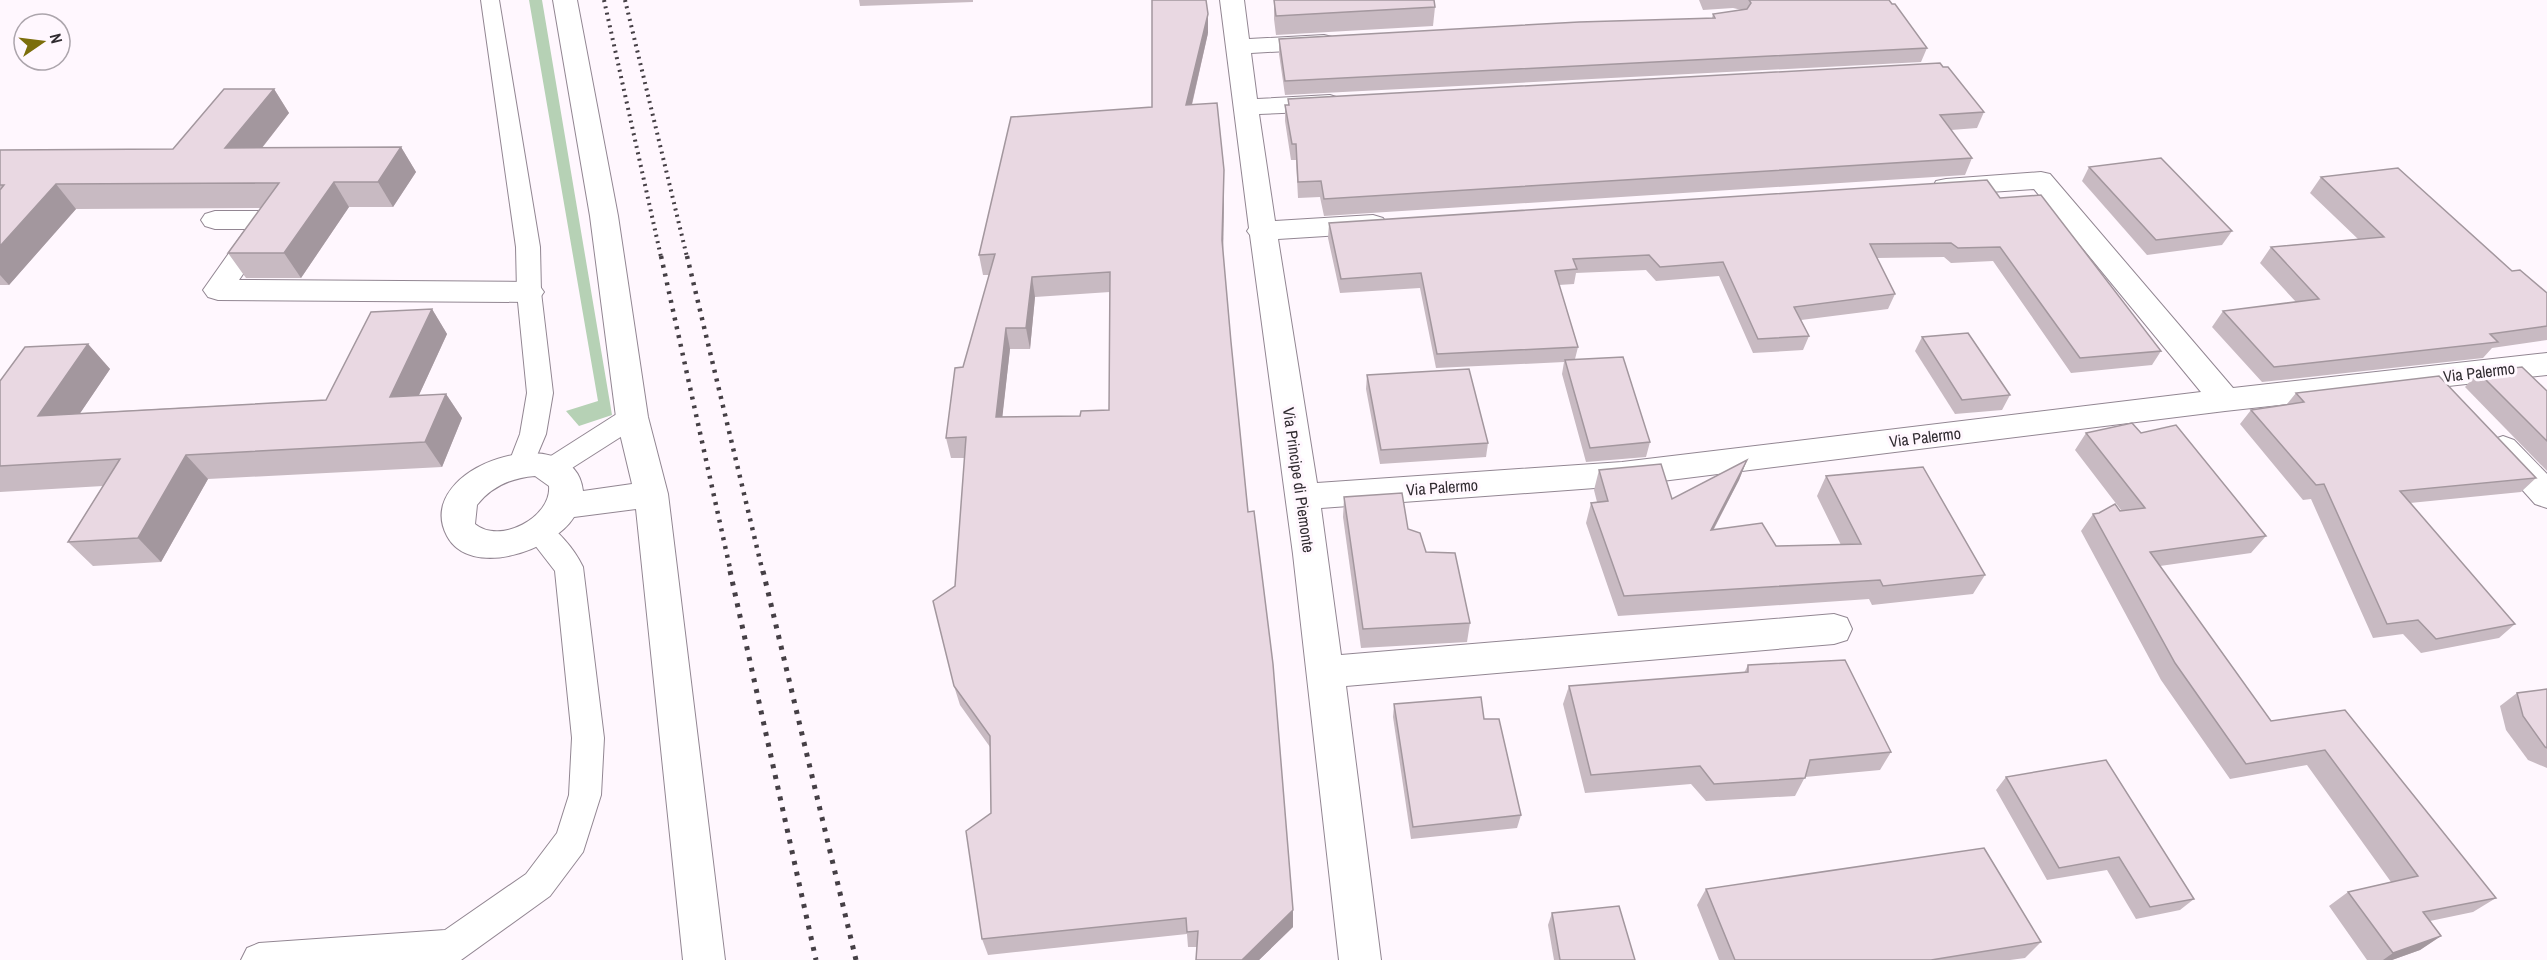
<svg xmlns="http://www.w3.org/2000/svg" width="2547" height="960" viewBox="0 0 2547 960" font-family="'Archivo Narrow',sans-serif">
  <style>
    .green { fill: #b6d1b5 }
    .lines { fill: none; stroke-linecap: round; stroke-linejoin: round }
    .lane-casing { stroke: #928692; stroke-width: 2 }
    .street-casing { stroke: #928692; stroke-width: 2 }
    .lane { fill: #fff; fill-rule: evenodd }
    .street { fill: #fff; fill-rule: evenodd }
    .rail-far2 { stroke: #453f45; stroke-width: 4; stroke-dasharray: 2 4.5; stroke-linecap: butt }
    .rail-far1 { stroke: #453f45; stroke-width: 4.5; stroke-dasharray: 3 6; stroke-linecap: butt }
    .rail { stroke: #453f45; stroke-width: 5; stroke-dasharray: 4 7; stroke-linecap: butt }
    .wall { fill: #c8bac2; fill-rule: evenodd }
    .shaded-wall { fill: #a3979e }
    .building { fill: #e9d8e2; stroke: #a3979e; stroke-width: 1.5; fill-rule: evenodd }
    .labels { text-anchor: middle; dominant-baseline: central; stroke-width: 6; stroke-linejoin: round; paint-order: stroke }
    .street-label { font-size: 16px; fill: #302b30; stroke: #fff7fe }
  </style>
  <rect width="100%" height="100%" fill="#fff7fe"/>
  <path class="green" d="M 529,0 L 542,0 L 612,415 L 579,426 L 566,411 L 598,401 Z"/>
  <g class="lines">
    <g class="lane-casing">
      <g id="lane">
        <path d="M 481,0 L 499,0 L 540,247 L 541,292 L 553,393 L 546,434 L 530,472 L 521,475 L 512,472 L 508,465 L 520,434 L 527,393 L 517,292 L 516,247 Z"/>
        <path d="M 632,408 L 641,410 L 645,417 L 641,424 L 561,475 L 552,478 L 543,475 L 539,468 L 543,461 L 623,410 Z"/>
        <path d="M 538,520 C 556,526 575,550 583,567 L 604,738 L 601,795 L 583,852 L 550,896 L 461,960 L 241,960 L 247,948 L 259,943 L 445,930 L 526,874 L 557,833 L 569,795 L 572,738 L 555,571 L 524,531 L 528,523 Z"/>
      </g>
    </g>
    <g class="street-casing">
      <g id="street">
        <path d="M 553,0 L 577,0 L 618,216 L 648,417 L 668,494 L 725,960 L 683,960 L 636,509 L 574,517 C 553,551 470,579 447,536 C 410,466 575,415 583,491 L 632,484 L 616,417 L 590,216 ZM 535,476 L 549,486 C 552,517 500,545 475,524 L 477,505 C 492,486 511,478 535,476 Z"/>
        <path d="M 1220,0 L 1244,0 L 1249,39 L 1324,35 L 1332,37 L 1336,42 L 1332,47 L 1324,49 L 1251,53 L 1257,99 L 1330,95 L 1339,98 L 1343,103 L 1339,108 L 1330,111 L 1259,114 L 1275,221 L 1373,215 L 1383,218 L 1387,224 L 1383,230 L 1373,233 L 1278,239 L 1317,483 L 1622,462 L 2201,392 L 2034,189 L 1946,195 L 1936,193 L 1933,187 L 1936,181 L 1946,179 L 2041,172 L 2050,174 L 2233,388 L 2547,353 L 2547,375 L 2225,411 L 1622,486 L 1321,508 L 1341,655 L 1834,614 L 1847,618 L 1852,629 L 1847,640 L 1834,644 L 1346,686 L 1381,960 L 1339,960 L 1293,554 L 1250,235 L 1247,231 L 1249,228 Z"/>
        <path d="M 215,211 L 266,211 L 276,214 L 280,220 L 239,280 L 529,282 L 539,285 L 544,292 L 539,299 L 529,302 L 218,300 L 208,297 L 203,290 L 246,229 L 215,229 L 205,226 L 201,220 L 205,214 Z"/>
        <path d="M 2503,436 L 2514,440 L 2547,474 L 2547,508 L 2535,504 L 2492,456 L 2487,448 L 2492,440 Z"/>
      </g>
    </g>
    <use href="#lane" class="lane"/>
    <use href="#street" class="street"/>
    <g class="rail-far2">
      <path d="M 604,0 L 661,257"/>
      <path d="M 625,0 L 687,257"/>
    </g>
    <g class="rail-far1">
      <path d="M 661,256 L 731,573"/>
      <path d="M 687,256 L 763,573"/>
    </g>
    <g class="rail">
      <path d="M 730,571 L 816,960"/>
      <path d="M 763,571 L 856,960"/>
    </g>
  </g>
  <g class="wall">
    <path d="M 859,0 L 973,0 L 973,2 L 860,6 Z"/>
    <path d="M 1274,0 L 1435,7 L 1433,26 L 1276,35 L 1274,19 Z"/>
    <path d="M 1699,0 L 1889,0 L 1927,48 L 1921,62 L 1285,95 L 1279,54 L 1279,39 L 1712,18 L 1713,14 L 1742,10 L 1733,8 L 1703,10 Z"/>
    <path d="M 1208,33 L 1192,105 L 1224,190 L 1223,251 L 1231,342 L 1248,512 L 1293,927 L 1259,960 L 1196,960 L 1197,947 L 1188,947 L 1187,934 L 988,955 L 982,939 L 991,813 L 990,747 L 960,705 L 954,686 L 955,586 L 965,458 L 951,458 L 946,438 L 989,275 L 983,275 L 979,255 L 1152,107 ZM 1110,292 L 1109,410 L 1080,416 L 1002,417 L 1010,349 L 1030,349 L 1035,297 Z"/>
    <path d="M 1943,67 L 1984,112 L 1977,128 L 1951,130 L 1972,158 L 1965,175 L 1324,216 L 1320,197 L 1298,198 L 1296,160 L 1291,160 L 1285,121 L 1285,105 L 1288,105 L 1288,99 Z"/>
    <path d="M 274,89 L 289,113 L 262,148 L 401,147 L 416,172 L 393,207 L 349,207 L 301,278 L 246,278 L 228,253 L 261,208 L 76,209 L 9,285 L 0,285 L 0,150 L 173,149 Z"/>
    <path d="M 2089,167 L 2232,231 L 2222,245 L 2147,255 L 2082,181 Z"/>
    <path d="M 2321,177 L 2512,271 L 2547,293 L 2547,340 L 2492,348 L 2483,358 L 2262,382 L 2212,327 L 2223,311 L 2296,302 L 2260,263 L 2271,247 L 2358,239 L 2310,193 Z"/>
    <path d="M 2000,198 L 2161,351 L 2152,365 L 2071,373 L 1993,261 L 1951,263 L 1944,257 L 1877,258 L 1895,294 L 1888,309 L 1801,320 L 1809,336 L 1803,350 L 1753,353 L 1719,276 L 1656,281 L 1646,270 L 1576,273 L 1574,284 L 1559,285 L 1578,347 L 1575,359 L 1650,442 L 1646,457 L 1586,462 L 1562,374 L 1564,362 L 1436,368 L 1420,288 L 1340,293 L 1328,238 L 1329,223 Z"/>
    <path d="M 432,309 L 447,334 L 419,395 L 446,394 L 462,418 L 442,467 L 208,479 L 161,562 L 93,566 L 68,542 L 103,486 L 0,492 L 0,381 L 88,344 L 110,369 L 80,413 L 326,400 Z"/>
    <path d="M 1922,337 L 2010,395 L 2002,410 L 1955,414 L 1915,351 Z"/>
    <path d="M 2478,372 L 2547,391 L 2547,471 L 2465,387 Z"/>
    <path d="M 1367,375 L 1488,443 L 1486,457 L 1380,464 L 1366,389 Z"/>
    <path d="M 2296,393 L 2536,478 L 2521,492 L 2410,503 L 2515,624 L 2499,638 L 2421,653 L 2403,634 L 2373,638 L 2311,499 L 2303,500 L 2240,424 L 2251,410 L 2287,404 Z"/>
    <path d="M 2086,433 L 2141,433 L 2266,536 L 2251,553 L 2160,566 L 2271,721 L 2345,710 L 2496,898 L 2473,912 L 2430,921 L 2441,936 L 2420,950 L 2392,960 L 2367,960 L 2329,906 L 2348,892 L 2391,882 L 2307,765 L 2230,779 L 2161,680 L 2081,531 L 2093,514 L 2121,510 L 2075,450 Z"/>
    <path d="M 1747,460 L 1739,480 L 1714,529 L 1776,546 L 1841,545 L 1817,496 L 1826,476 L 1985,575 L 1973,594 L 1872,605 L 1869,599 L 1618,616 L 1586,523 L 1591,503 L 1597,502 L 1594,490 L 1599,470 L 1672,499 Z"/>
    <path d="M 1344,497 L 1408,529 L 1426,552 L 1470,623 L 1467,642 L 1361,648 L 1343,517 Z"/>
    <path d="M 1748,665 L 1891,752 L 1880,770 L 1805,777 L 1795,796 L 1706,801 L 1691,784 L 1585,793 L 1563,704 L 1569,686 L 1744,673 Z"/>
    <path d="M 2547,689 L 2547,768 L 2528,760 L 2506,730 L 2500,706 L 2517,693 Z"/>
    <path d="M 1394,704 L 1484,719 L 1521,815 L 1517,828 L 1411,839 L 1393,717 Z"/>
    <path d="M 2006,777 L 2194,899 L 2180,910 L 2136,919 L 2107,870 L 2047,880 L 1996,790 Z"/>
    <path d="M 1706,889 L 2041,942 L 2025,958 L 2010,960 L 1719,960 L 1697,905 Z"/>
    <path d="M 1552,913 L 1635,960 L 1554,960 L 1548,925 Z"/>
  </g>
  <g class="shaded-wall">
    <path d="M 1208,14 L 1208,33 L 1187,125 L 1186,105 Z"/>
    <path d="M 274,89 L 289,113 L 242,173 L 225,148 Z"/>
    <path d="M 401,147 L 416,172 L 393,207 L 378,182 Z"/>
    <path d="M 1224,170 L 1224,190 L 1223,260 L 1222,240 Z"/>
    <path d="M 334,182 L 349,207 L 301,278 L 284,253 Z"/>
    <path d="M 56,184 L 76,209 L 9,285 L 0,275 L 0,246 Z"/>
    <path d="M 1032,277 L 1035,297 L 1030,349 L 1026,328 Z"/>
    <path d="M 432,309 L 447,334 L 407,421 L 390,397 Z"/>
    <path d="M 1006,328 L 1010,349 L 1000,438 L 996,417 Z"/>
    <path d="M 88,344 L 110,369 L 62,440 L 38,416 Z"/>
    <path d="M 446,394 L 462,418 L 442,467 L 425,442 Z"/>
    <path d="M 186,455 L 208,479 L 161,562 L 138,538 Z"/>
    <path d="M 1747,460 L 1739,480 L 1703,549 L 1711,530 Z"/>
    <path d="M 1293,910 L 1293,927 L 1259,960 L 1242,960 Z"/>
    <path d="M 2441,936 L 2420,950 L 2392,960 L 2383,960 L 2393,953 Z"/>
  </g>
  <g class="building">
    <path d="M 1152,0 L 1206,0 L 1208,14 L 1186,105 L 1217,103 L 1224,170 L 1222,240 L 1231,342 L 1248,512 L 1254,511 L 1273,664 L 1293,910 L 1242,960 L 1196,960 L 1198,931 L 1187,932 L 1186,918 L 982,939 L 966,831 L 991,813 L 990,736 L 954,686 L 933,601 L 955,586 L 966,437 L 946,438 L 955,368 L 963,367 L 995,254 L 979,255 L 1011,117 L 1152,107 ZM 1110,272 L 1109,410 L 1081,411 L 1080,416 L 996,417 L 1006,328 L 1026,328 L 1032,277 Z"/>
    <path d="M 1274,0 L 1434,0 L 1435,7 L 1276,16 Z"/>
    <path d="M 1749,0 L 1889,0 L 1892,4 L 1895,4 L 1927,48 L 1285,81 L 1279,39 L 1579,22 L 1715,18 L 1713,14 L 1747,9 L 1751,3 Z"/>
    <path d="M 1940,63 L 1943,67 L 1948,67 L 1984,112 L 1940,115 L 1972,158 L 1324,199 L 1321,181 L 1298,182 L 1296,144 L 1292,144 L 1285,105 L 1289,105 L 1288,99 Z"/>
    <path d="M 224,89 L 274,89 L 225,148 L 401,147 L 378,182 L 334,182 L 284,253 L 228,253 L 279,183 L 56,184 L 0,246 L 0,190 L 4,185 L 0,185 L 0,150 L 173,149 Z"/>
    <path d="M 2161,158 L 2232,231 L 2156,240 L 2089,167 Z"/>
    <path d="M 2398,168 L 2512,271 L 2520,270 L 2547,293 L 2547,326 L 2490,334 L 2498,342 L 2274,367 L 2223,311 L 2319,299 L 2271,247 L 2384,237 L 2321,177 Z"/>
    <path d="M 1987,180 L 2000,198 L 2041,195 L 2161,351 L 2080,358 L 2000,247 L 1958,248 L 1951,243 L 1870,244 L 1895,294 L 1794,307 L 1809,336 L 1758,339 L 1723,262 L 1660,267 L 1649,255 L 1573,259 L 1577,269 L 1555,271 L 1578,347 L 1437,354 L 1421,273 L 1341,279 L 1329,223 Z"/>
    <path d="M 432,309 L 390,397 L 446,394 L 425,442 L 186,455 L 138,538 L 68,542 L 120,459 L 0,466 L 0,381 L 25,347 L 88,344 L 38,416 L 326,400 L 371,312 Z"/>
    <path d="M 1968,333 L 2010,395 L 1962,400 L 1922,337 Z"/>
    <path d="M 1623,357 L 1650,442 L 1590,448 L 1565,360 Z"/>
    <path d="M 2522,367 L 2547,391 L 2547,441 L 2478,372 Z"/>
    <path d="M 1469,369 L 1488,443 L 1381,450 L 1367,375 Z"/>
    <path d="M 2439,376 L 2536,478 L 2400,491 L 2515,624 L 2436,639 L 2418,620 L 2387,624 L 2324,484 L 2316,485 L 2251,410 L 2304,402 L 2296,393 Z"/>
    <path d="M 2132,423 L 2141,433 L 2176,425 L 2266,536 L 2150,552 L 2271,721 L 2345,710 L 2496,898 L 2423,912 L 2441,936 L 2393,953 L 2348,892 L 2418,876 L 2325,750 L 2246,764 L 2175,663 L 2093,514 L 2099,513 L 2115,504 L 2120,511 L 2145,508 L 2086,433 Z"/>
    <path d="M 1747,460 L 1711,530 L 1762,523 L 1776,546 L 1861,544 L 1826,476 L 1923,467 L 1985,575 L 1883,586 L 1880,580 L 1624,596 L 1591,503 L 1608,501 L 1599,470 L 1661,464 L 1672,499 Z"/>
    <path d="M 1402,493 L 1408,529 L 1420,533 L 1426,552 L 1455,553 L 1470,623 L 1363,629 L 1344,497 Z"/>
    <path d="M 1845,660 L 1891,752 L 1810,760 L 1805,778 L 1714,784 L 1700,766 L 1591,775 L 1569,686 L 1748,672 L 1748,665 Z"/>
    <path d="M 2547,689 L 2547,748 L 2545,747 L 2523,716 L 2517,693 Z"/>
    <path d="M 1481,697 L 1484,719 L 1499,719 L 1521,815 L 1413,827 L 1394,704 Z"/>
    <path d="M 2106,760 L 2194,899 L 2150,907 L 2119,857 L 2059,868 L 2006,777 Z"/>
    <path d="M 1984,848 L 2041,942 L 1931,960 L 1735,960 L 1706,889 Z"/>
    <path d="M 1619,906 L 1635,960 L 1560,960 L 1552,913 Z"/>
  </g>
  <g class="labels">
    <g class="street-label">
      <text transform="translate(2479 372) rotate(-7)">Via Palermo</text>
      <text transform="translate(1925 437) rotate(-7)">Via Palermo</text>
      <text transform="translate(1299 480) rotate(82)">Via Principe di Piemonte</text>
      <text transform="translate(1442 487) rotate(-4)">Via Palermo</text>
    </g>
  </g>
  <g transform="translate(42 42) rotate(76)"><circle r="28" fill="#fff7fe" stroke="#aca5ac" stroke-width="1.5"/>
  <path d="M0-4.5L10 22L0 15L-10 22Z" fill="#7c6e0b"/>
  <text y="-9" font-size="16" font-weight="bold" text-anchor="middle" fill="#302b30">N</text>
  </g>
</svg>
